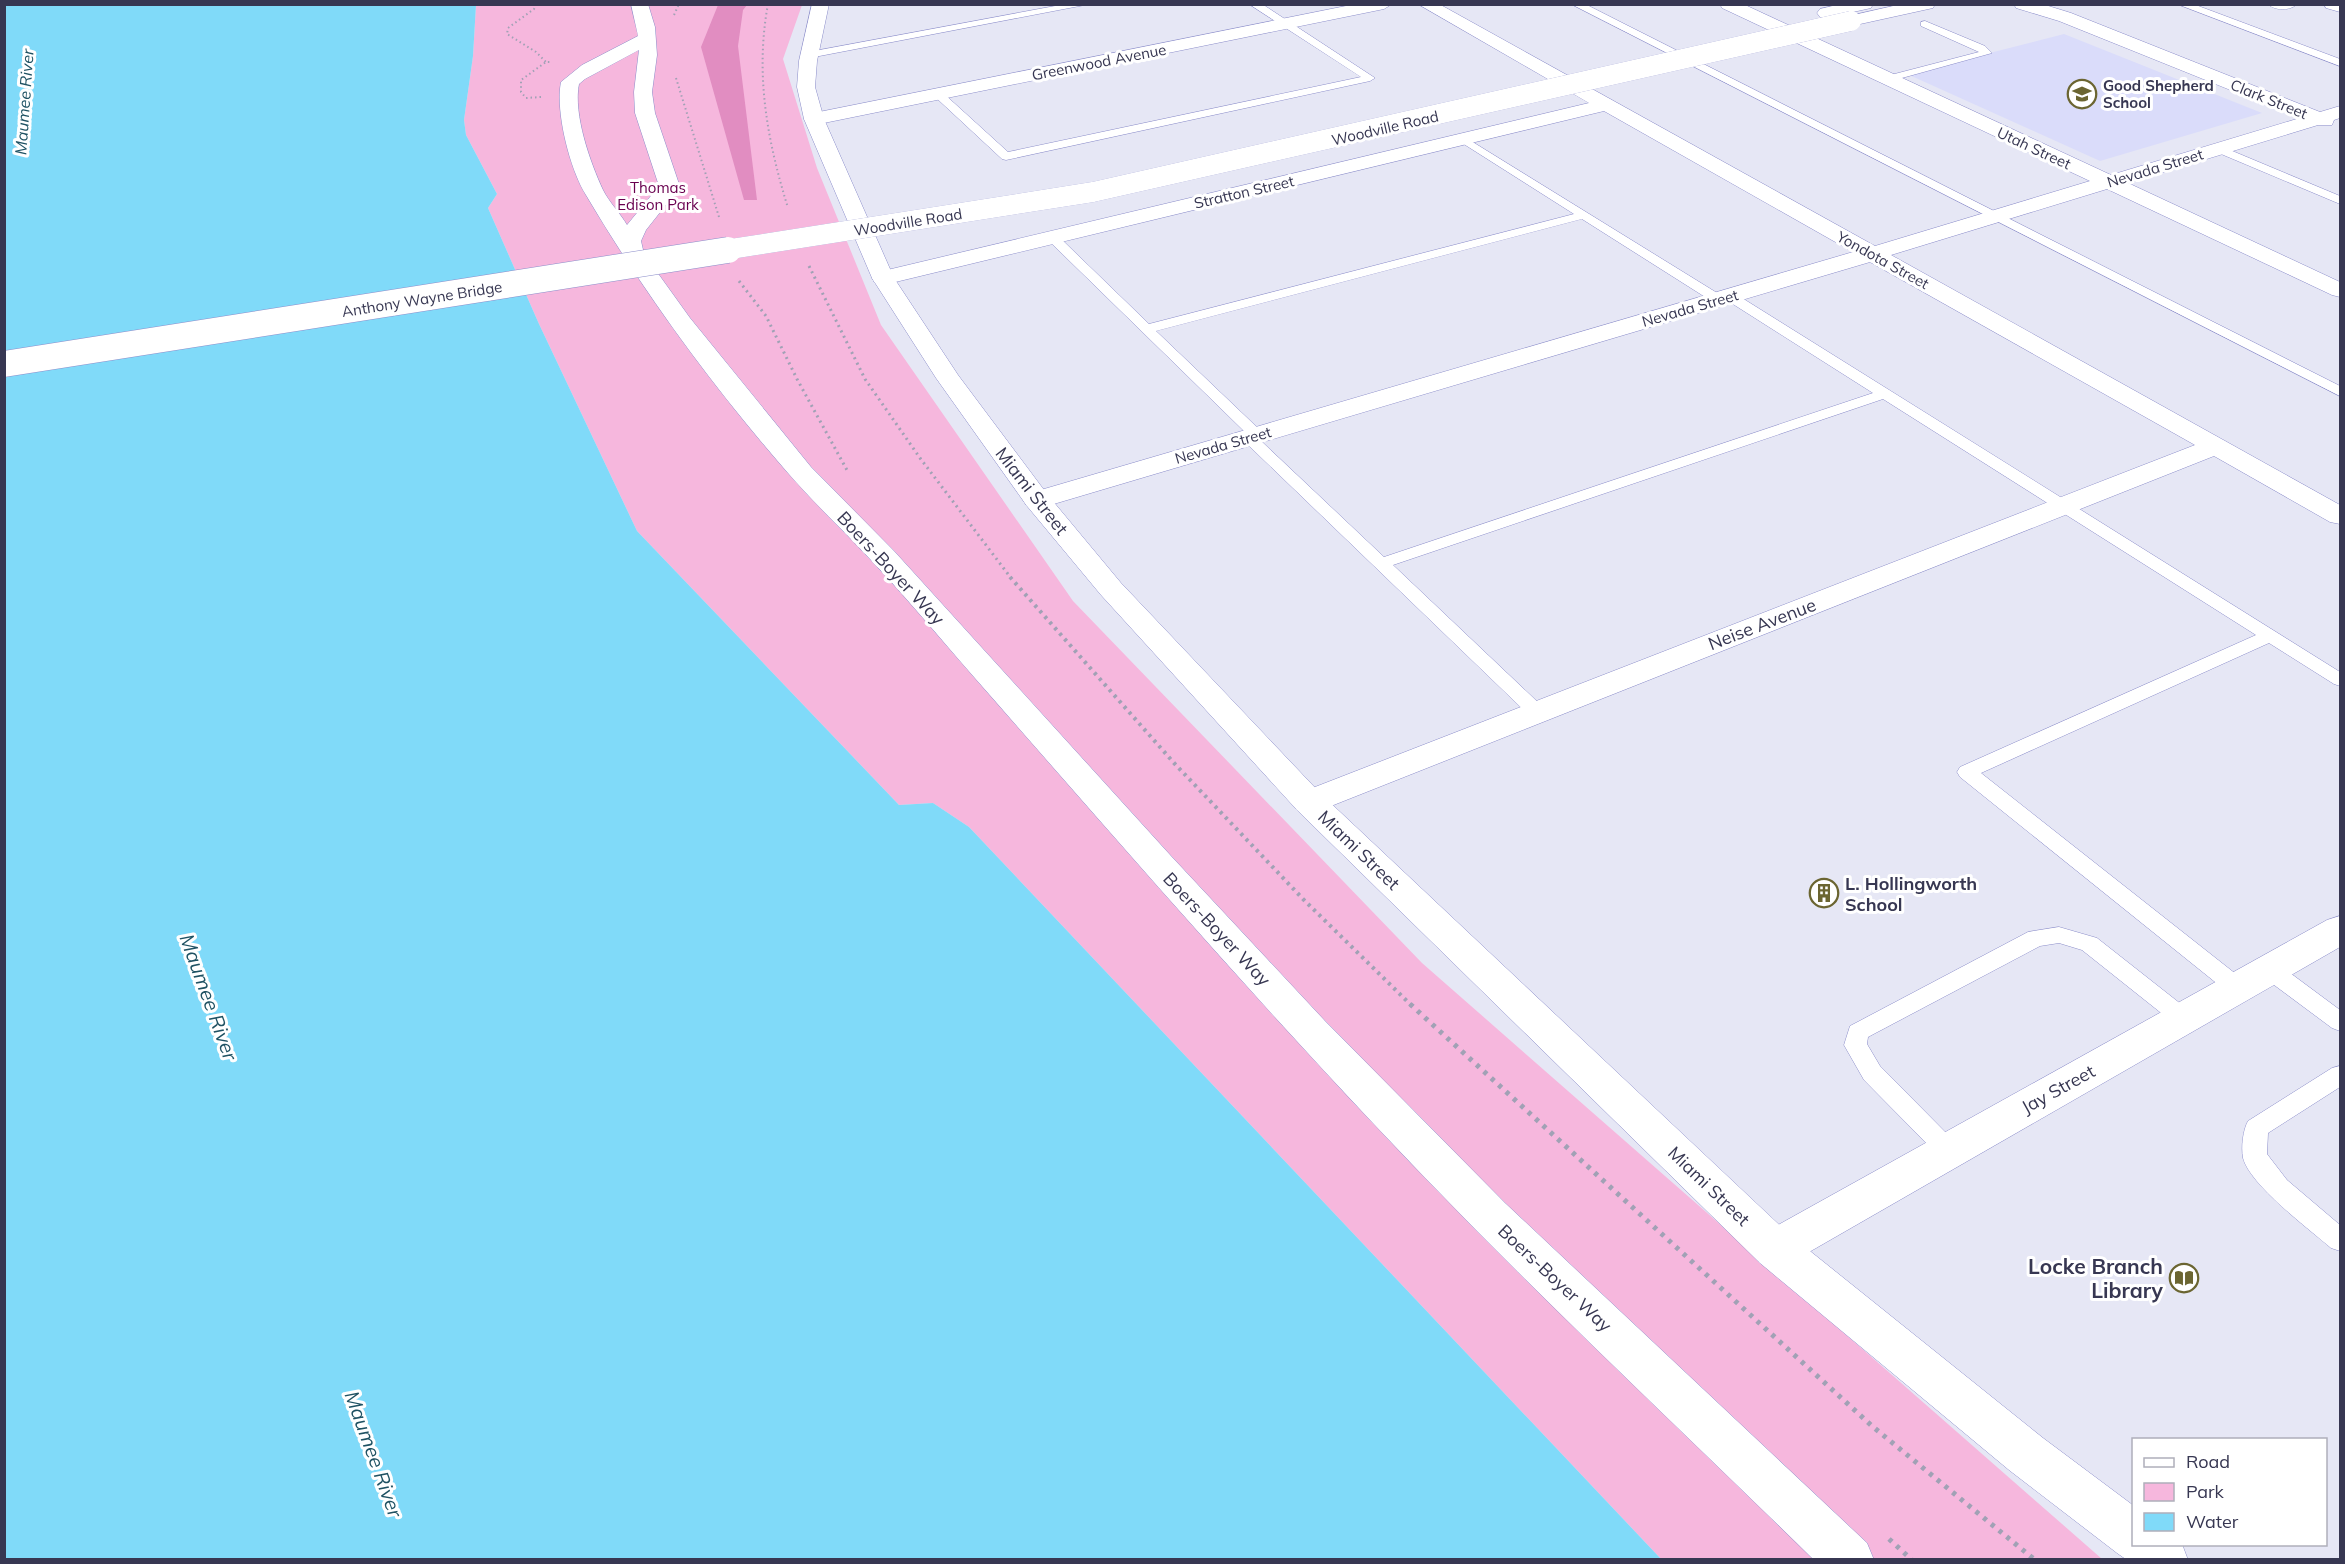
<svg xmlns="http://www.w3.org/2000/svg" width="2345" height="1564" viewBox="0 0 2345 1564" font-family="Mulish,sans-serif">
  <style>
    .built { fill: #dadcfa }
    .green { fill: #f6b7dd }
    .forest { fill: #e18dc1 }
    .water { fill: #80daf9 }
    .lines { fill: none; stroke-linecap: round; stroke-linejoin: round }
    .lane-casing { stroke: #8b8dca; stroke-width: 1 }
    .street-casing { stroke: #8b8dca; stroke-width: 1 }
    .secondary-casing { stroke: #8b8dca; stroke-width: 1 }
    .primary-casing { stroke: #8b8dca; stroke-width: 1 }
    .path-far3 { stroke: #a1a1b5; stroke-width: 2; stroke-dasharray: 1.5 3; stroke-linecap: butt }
    .path-far2 { stroke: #a1a1b5; stroke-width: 3; stroke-dasharray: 2 4; stroke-linecap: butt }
    .path-far1 { stroke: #a1a1b5; stroke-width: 4; stroke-dasharray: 3 4.5; stroke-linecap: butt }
    .path { stroke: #a1a1b5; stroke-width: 5; stroke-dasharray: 4 6; stroke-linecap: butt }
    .lane { fill: #fff; fill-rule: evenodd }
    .street { fill: #fff; fill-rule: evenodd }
    .secondary { fill: #fff; fill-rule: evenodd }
    .primary { fill: #fff; fill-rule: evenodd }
    .primary-bridge-far1-casing { stroke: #8b8dca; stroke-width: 20; stroke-linecap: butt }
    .primary-bridge-casing { stroke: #8b8dca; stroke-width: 27; stroke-linecap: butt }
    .primary-bridge-far1 { stroke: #fff; stroke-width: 20 }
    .primary-bridge { stroke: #fff; stroke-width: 26 }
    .labels { text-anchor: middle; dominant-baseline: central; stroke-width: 6; stroke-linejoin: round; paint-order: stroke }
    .far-street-label { font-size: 15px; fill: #373752; stroke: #fff }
    .far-poi-label { font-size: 15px; font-weight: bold; fill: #373752; stroke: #fff; text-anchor: start }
    .far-park-label { font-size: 15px; fill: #69004f; stroke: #fff }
    .far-water-label { font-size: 16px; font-style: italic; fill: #1f5263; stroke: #fff }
    .street-label { font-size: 18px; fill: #373752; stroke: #fff }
    .poi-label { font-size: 18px; font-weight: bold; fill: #373752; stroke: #fff; text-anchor: start }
    .water-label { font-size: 20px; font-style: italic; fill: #1f5263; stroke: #fff }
    .near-poi-label { font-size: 21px; font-weight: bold; fill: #373752; stroke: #fff; text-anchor: end }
  </style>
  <rect width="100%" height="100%" fill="#e6e7f5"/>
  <path class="built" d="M 2064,34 L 2262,113 L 2100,161 L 1907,74 Z"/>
  <path class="green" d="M 476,5 L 802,5 L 783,59 L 817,168 L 881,325 L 1073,601 L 1422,963 L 2102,1559 L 1661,1559 L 969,827 L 933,803 L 899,805 L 637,531 L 539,324 L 488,208 L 497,194 L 466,135 L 464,120 L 473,56 Z"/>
  <path class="forest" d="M 718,5 L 747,5 L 743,10 L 738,46 L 757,200 L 744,200 L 701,47 Z"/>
  <path class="water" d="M 5,4 L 476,5 L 473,56 L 464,120 L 466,135 L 497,194 L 488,208 L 539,324 L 637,531 L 899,805 L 933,803 L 969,827 L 1661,1559 L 5,1560 Z"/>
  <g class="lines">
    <g class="lane-casing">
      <g id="lane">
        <path d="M 1066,4 L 1090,4 L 809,58 L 804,55 L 809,52 Z"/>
        <path d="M 1249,4 L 1262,4 L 1375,78 L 1370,81 L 1006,160 L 1002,159 L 932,94 L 934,92 L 942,92 L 1008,152 L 1361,77 Z"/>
        <path d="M 1571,4 L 1585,4 L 2340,386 L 2340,396 Z"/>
        <path d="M 2177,4 L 2193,4 L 2340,59 L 2340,66 Z"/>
        <path d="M 1925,21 L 1985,46 L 1992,53 L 1891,81 L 1883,81 L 1883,77 L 1979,52 L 1921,26 L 1921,22 Z"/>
        <path d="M 1463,136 L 1722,296 L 1729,292 L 1734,293 L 2340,672 L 2340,686 L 2334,684 L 2269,643 L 1981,773 L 2246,982 L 2249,988 L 2246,994 L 2238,997 L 2230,994 L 1960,777 L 1957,772 L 1960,767 L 2256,635 L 1883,399 L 1393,565 L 1544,708 L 1546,712 L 1544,716 L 1537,718 L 1530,716 L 1244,441 L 1241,438 L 1247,434 L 1046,238 L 1047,235 L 1057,235 L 1149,324 L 1574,214 L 1459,141 L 1457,139 ZM 1582,219 L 1713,302 L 1718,303 L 1725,299 L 1873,393 L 1384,557 L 1259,439 L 1265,435 L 1262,432 L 1156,331 Z"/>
        <path d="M 2218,145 L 2340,196 L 2340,204 L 2214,151 L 2214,147 Z"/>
        <path d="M 2059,927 L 2097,938 L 2191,1012 L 2194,1018 L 2191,1024 L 2183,1027 L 2175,1024 L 2082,950 L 2059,943 L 2040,946 L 1868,1037 L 1867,1044 L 1880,1066 L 1957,1144 L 1961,1151 L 1957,1158 L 1949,1161 L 1941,1158 L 1864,1080 L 1844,1045 L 1850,1026 L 2028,932 Z"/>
        <path d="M 2270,962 L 2278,964 L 2340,1010 L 2340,1031 L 2332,1028 L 2262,976 L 2259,970 L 2262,964 Z"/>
        <path d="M 2340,1066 L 2340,1087 L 2268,1133 L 2267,1154 L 2287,1180 L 2340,1225 L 2340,1251 L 2331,1248 C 2309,1229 2250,1185 2243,1158 C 2241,1147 2243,1130 2248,1121 L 2332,1068 Z"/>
      </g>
    </g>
    <g class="street-casing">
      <g id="street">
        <path d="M 631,4 L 648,4 L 655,27 L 657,55 L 652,92 L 655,113 L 680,187 L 646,230 L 641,241 L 644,254 L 690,318 L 811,467 L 894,551 L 1171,856 L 1325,1021 L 1505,1203 L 1867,1543 L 1874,1560 L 1814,1560 C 1702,1450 1587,1342 1476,1230 C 1301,1053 1138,864 974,677 C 939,637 906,597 870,559 C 843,530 814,503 788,473 C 713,387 644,293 586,195 C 570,170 555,111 561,82 L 582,65 L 638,36 ZM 639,50 L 634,92 L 635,113 L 659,186 L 627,225 C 620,213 609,202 603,190 C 590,162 573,114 579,84 L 585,79 Z"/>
        <path d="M 1356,4 L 1392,4 L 1384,9 L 814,125 L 807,123 L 804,119 L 807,115 L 814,113 Z"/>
        <path d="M 1418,4 L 1439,4 L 1875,246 L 2090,181 L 1722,8 L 1720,4 L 1743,4 L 2111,175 L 2300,118 L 2059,21 L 2016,8 L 2014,4 L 2042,4 L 2071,13 L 2320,112 L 2340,106 L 2340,118 L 2334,120 L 2332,125 L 2318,125 L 2128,183 L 2340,282 L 2340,297 L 2332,295 L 2107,189 L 1891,255 L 2340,505 L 2340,524 L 2330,522 L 2214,456 L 1321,810 L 1309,814 L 1297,810 L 1292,802 L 1297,794 L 2195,445 L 1870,262 L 1047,506 L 1037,508 L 1027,506 L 1023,500 L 1027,494 L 1853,252 L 1604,111 L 883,285 L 875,283 L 872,278 L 875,273 L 883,271 L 1589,103 Z"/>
        <path d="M 2340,916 L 2340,947 L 1790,1263 L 1775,1268 L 1760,1263 L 1754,1249 L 1760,1235 L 2327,920 Z"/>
      </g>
    </g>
    <g class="secondary-casing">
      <g id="secondary">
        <path d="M 812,4 L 829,4 L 817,61 L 815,87 L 824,119 L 894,278 L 958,375 L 1047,494 L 1121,583 L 1321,794 L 1790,1235 L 2043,1438 L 2134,1506 L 2134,1544 L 2182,1544 L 2188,1560 L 2127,1560 L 2117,1553 L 2009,1470 L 1760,1263 L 1297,810 L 1101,595 L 1027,506 L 936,378 L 872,278 L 804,119 L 797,87 L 799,61 Z"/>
        <path d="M 2324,4 L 2340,4 L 2340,12 L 2326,8 Z"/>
      </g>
    </g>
    <g class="primary-casing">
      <g id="primary">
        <path d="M 1841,4 L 1873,4 L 1871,8 L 1826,18 L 1820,17 L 1817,13 L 1820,9 Z"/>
        <path d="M 1902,4 L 1935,4 L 1933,8 L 1851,26 L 1845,25 L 1842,21 L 1845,17 Z"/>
        <path d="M 2268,4 L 2297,4 C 2291,11 2274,11 2268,4 Z"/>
      </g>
    </g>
    <g class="path-far3">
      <path d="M 536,4 L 534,9 L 508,28 L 507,34 L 536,52 L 546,62"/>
      <path d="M 768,4 C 755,74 767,140 788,208"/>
      <path d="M 674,15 L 679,4"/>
      <path d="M 676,78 L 719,217"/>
      <path d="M 541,97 L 526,98 L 521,92 L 521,80 L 546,62 L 551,62"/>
    </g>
    <g class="path-far2">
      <path d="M 809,266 L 865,379 L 920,458 L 1011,578"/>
      <path d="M 739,281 L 766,316 L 797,379 L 848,472"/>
    </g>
    <path class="path-far1" d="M 1010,577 L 1174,763 L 1303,899 L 1412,1006"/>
    <g class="path">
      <path d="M 1410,1004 L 1872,1426 L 2035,1560"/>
      <path d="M 1889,1539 L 1912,1560"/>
    </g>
    <use href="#lane" class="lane"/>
    <use href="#street" class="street"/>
    <use href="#secondary" class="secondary"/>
    <use href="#primary" class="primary"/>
    <g class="primary-bridge-far1-casing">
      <path id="primary-bridge-far1" d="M 718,251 L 1093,192 L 1851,21"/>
    </g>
    <g class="primary-bridge-casing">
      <path id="primary-bridge" d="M 4,364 L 728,250"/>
    </g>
    <use href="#primary-bridge-far1" class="primary-bridge-far1"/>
    <use href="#primary-bridge" class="primary-bridge"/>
  </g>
  <defs>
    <g id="school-ring" transform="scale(1.5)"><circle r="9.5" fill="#fff" stroke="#6b6531" stroke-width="1.5"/><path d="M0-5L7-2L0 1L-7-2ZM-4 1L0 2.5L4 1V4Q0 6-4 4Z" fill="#6b6531"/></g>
    <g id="building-ring" transform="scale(1.5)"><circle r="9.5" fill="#fff" stroke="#6b6531" stroke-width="1.5"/><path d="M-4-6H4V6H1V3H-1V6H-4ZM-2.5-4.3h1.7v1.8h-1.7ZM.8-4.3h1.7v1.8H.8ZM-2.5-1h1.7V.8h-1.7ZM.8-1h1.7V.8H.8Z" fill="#6b6531"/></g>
    <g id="library-ring" transform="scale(1.5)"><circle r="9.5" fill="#fff" stroke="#6b6531" stroke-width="1.5"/><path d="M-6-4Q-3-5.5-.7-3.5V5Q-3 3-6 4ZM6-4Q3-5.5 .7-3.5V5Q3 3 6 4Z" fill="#6b6531"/></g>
  </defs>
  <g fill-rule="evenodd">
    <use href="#school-ring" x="2082" y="94"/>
    <use href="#building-ring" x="1824" y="893"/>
    <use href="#library-ring" x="2184" y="1278"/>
  </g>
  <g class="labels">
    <g class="far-street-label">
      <text transform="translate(1099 62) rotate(-11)">Greenwood Avenue</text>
      <text transform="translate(2269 99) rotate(22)">Clark Street</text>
      <text transform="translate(1385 128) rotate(-13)">Woodville Road</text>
      <text transform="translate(2034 148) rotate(25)">Utah Street</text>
      <text transform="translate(2155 168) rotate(-17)">Nevada Street</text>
      <text transform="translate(1244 192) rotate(-13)">Stratton Street</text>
      <text transform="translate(908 222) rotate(-9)">Woodville Road</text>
      <text transform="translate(1883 260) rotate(29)">Yondota Street</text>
      <text transform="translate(422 299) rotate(-9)">Anthony Wayne Bridge</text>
      <text transform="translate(1690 308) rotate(-16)">Nevada Street</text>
      <text transform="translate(1223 445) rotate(-16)">Nevada Street</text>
    </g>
    <g class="far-poi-label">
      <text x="2103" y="85">Good Shepherd<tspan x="2103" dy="17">School</tspan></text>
    </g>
    <g class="far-park-label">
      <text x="658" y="187">Thomas<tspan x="658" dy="17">Edison Park</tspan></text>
    </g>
    <g class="far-water-label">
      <text transform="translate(24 102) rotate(-86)">Maumee River</text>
    </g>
    <g class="street-label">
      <text transform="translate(1032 491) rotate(52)">Miami Street</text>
      <text transform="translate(891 568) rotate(47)">Boers-Boyer Way</text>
      <text transform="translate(1762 624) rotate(-21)">Neise Avenue</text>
      <text transform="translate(1359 850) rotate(44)">Miami Street</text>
      <text transform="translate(1217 929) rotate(47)">Boers-Boyer Way</text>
      <text transform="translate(2058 1089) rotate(-29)">Jay Street</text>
      <text transform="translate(1709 1186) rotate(44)">Miami Street</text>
      <text transform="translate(1555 1278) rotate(43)">Boers-Boyer Way</text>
    </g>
    <g class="poi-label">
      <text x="1845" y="883">L. Hollingworth<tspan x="1845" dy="21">School</tspan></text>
    </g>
    <g class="water-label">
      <text transform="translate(209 997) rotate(70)">Maumee River</text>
      <text transform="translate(374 1454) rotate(70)">Maumee River</text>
    </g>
    <g class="near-poi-label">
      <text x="2163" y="1266">Locke Branch<tspan x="2163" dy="24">Library</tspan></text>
    </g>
  </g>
  <rect width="2345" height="1564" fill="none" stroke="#373752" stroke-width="12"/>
  <rect x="2132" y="1438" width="195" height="108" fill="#ffffff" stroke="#afafba" stroke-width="1.5"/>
  <rect x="2144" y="1458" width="30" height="9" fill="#ffffff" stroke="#afafba" stroke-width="1.5"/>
  <text x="2186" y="1468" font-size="18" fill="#373752">Road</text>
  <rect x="2144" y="1483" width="30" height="18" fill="#f6b7dd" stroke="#afafba" stroke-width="1.5"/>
  <text x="2186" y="1498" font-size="18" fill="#373752">Park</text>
  <rect x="2144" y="1513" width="30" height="18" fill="#80daf9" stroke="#afafba" stroke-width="1.5"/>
  <text x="2186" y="1528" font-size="18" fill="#373752">Water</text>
</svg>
